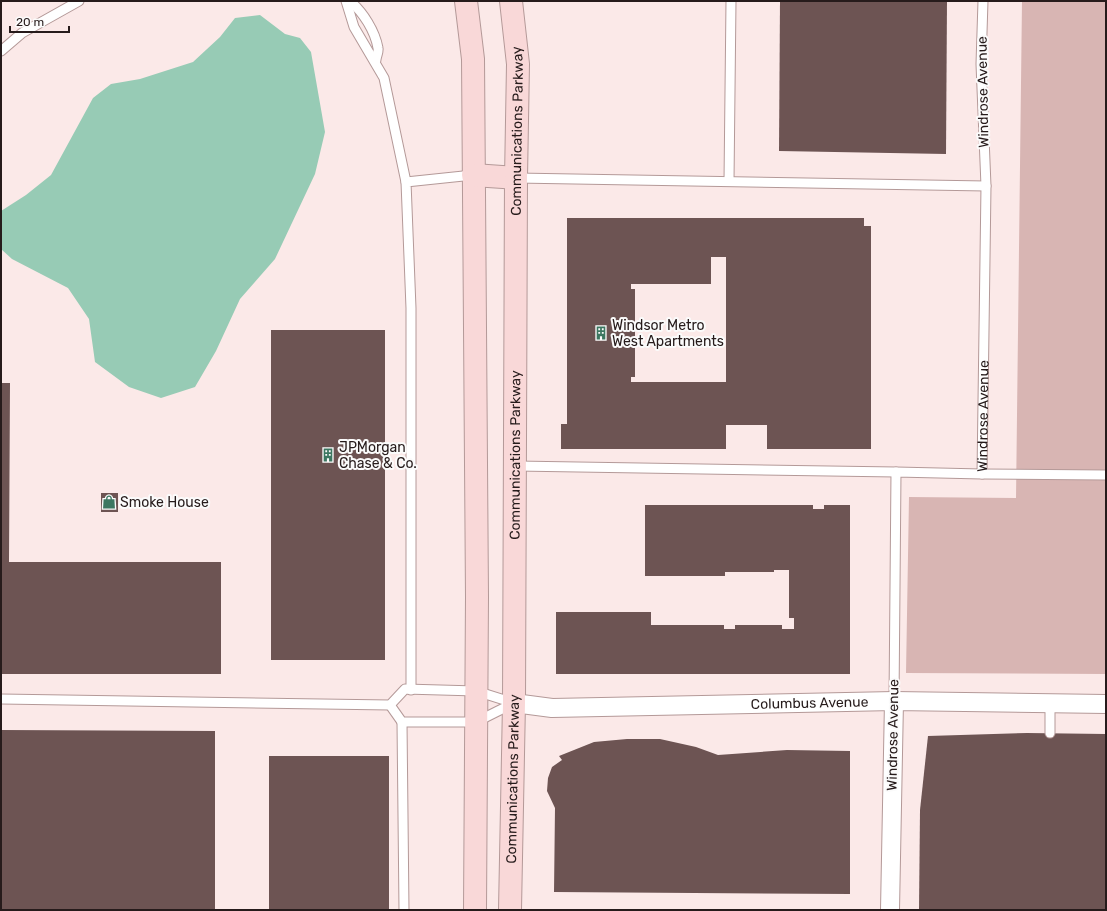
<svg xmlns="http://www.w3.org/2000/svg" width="1107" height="911" viewBox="0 0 1107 911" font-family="Rubik,sans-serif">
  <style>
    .green { fill: #d8b5b3 }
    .water { fill: #97cbb5 }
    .building { fill: #6d5453; fill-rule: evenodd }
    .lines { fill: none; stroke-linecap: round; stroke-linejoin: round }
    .lane-casing { stroke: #b49998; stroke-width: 11 }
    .street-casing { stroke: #b49998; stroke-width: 20 }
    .secondary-casing { stroke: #b49998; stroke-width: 24 }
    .lane { stroke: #fff; stroke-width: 9 }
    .street { stroke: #fff; stroke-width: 18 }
    .secondary { stroke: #f9d8d8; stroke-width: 22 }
    .labels { text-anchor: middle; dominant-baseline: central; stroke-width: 4; stroke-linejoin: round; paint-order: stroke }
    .street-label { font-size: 14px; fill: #261b1b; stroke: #fbfbfb }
    .poi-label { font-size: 14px; fill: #261b1b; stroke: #fbfbfb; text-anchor: start }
  </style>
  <rect width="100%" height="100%" fill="#fbe9e8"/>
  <path class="green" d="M 1022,1 L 1106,1 L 1106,674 L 906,673 L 909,497 L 1016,498 Z"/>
  <path class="water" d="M 260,15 L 285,34 L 300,38 L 311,52 L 325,132 L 315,174 L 275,259 L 240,299 L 216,351 L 195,387 L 161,398 L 129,387 L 95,362 L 89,319 L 68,288 L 12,259 L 1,249 L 1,211 L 26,195 L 51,175 L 93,98 L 111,84 L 140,79 L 193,62 L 220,37 L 235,18 Z"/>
  <g class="building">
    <path d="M 780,1 L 947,1 L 946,154 L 779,151 Z"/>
    <path d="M 567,218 L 864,218 L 864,226 L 871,226 L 871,449 L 767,449 L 767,425 L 726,425 L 726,449 L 561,449 L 561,424 L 567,424 ZM 711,257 L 726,257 L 726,382 L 631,382 L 631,377 L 635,377 L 635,289 L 631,289 L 631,284 L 711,284 Z"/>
    <rect x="271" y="330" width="114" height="330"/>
    <path d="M 1,383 L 10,383 L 9,562 L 221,562 L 221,674 L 1,674 Z"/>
    <rect x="101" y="493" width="17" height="19"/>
    <path d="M 645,505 L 813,505 L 813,509 L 824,509 L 824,505 L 850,505 L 850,674 L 556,674 L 556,612 L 651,612 L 651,625 L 724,625 L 724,629 L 735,629 L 735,625 L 782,625 L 782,629 L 794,629 L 794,618 L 789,618 L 789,570 L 774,570 L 774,572 L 725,572 L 725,576 L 645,576 Z"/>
    <path d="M 1,730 L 215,731 L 215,910 L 1,910 Z"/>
    <path d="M 1027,733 L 1106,734 L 1106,910 L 919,910 L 920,810 L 928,736 Z"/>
    <path d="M 627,739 L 660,739 L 696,747 L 718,755 L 787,750 L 850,751 L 850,894 L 554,892 L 555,808 L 547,791 L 548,778 L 552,767 L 562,760 L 559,756 L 594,742 Z"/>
    <rect x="269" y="756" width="120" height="154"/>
  </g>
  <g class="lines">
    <g class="lane-casing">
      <g id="lane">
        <path d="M 346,1 L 354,27 L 384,78 L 406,182"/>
        <path d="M 350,1 C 363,12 375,31 378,48 C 379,51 376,57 376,60"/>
        <path d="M 1,51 L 22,33 L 79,1"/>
        <path d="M 516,178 L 986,186"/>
        <path d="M 729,181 L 731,1"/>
        <path d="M 516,466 L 896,472"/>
        <path d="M 982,474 L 1106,475"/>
        <path d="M 411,690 L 411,308 L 406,182 L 473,175"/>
        <path d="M 1,699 L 390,705 L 405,689 L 476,691 L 514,703"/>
        <path id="s1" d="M 894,701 L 896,472 L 982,474 L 986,186 L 981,64 L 983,1"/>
        <path d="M 1050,703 L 1050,733"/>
        <path d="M 390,705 L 402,722 L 476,722 L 514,703"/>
        <path d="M 402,722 L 404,910"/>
      </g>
    </g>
    <g class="street-casing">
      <g id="street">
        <path id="s2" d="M 514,703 L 552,708 L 894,701 L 1106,704"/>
        <path d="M 890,910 L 894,701"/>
      </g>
    </g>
    <g class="secondary-casing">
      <g id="secondary">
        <path d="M 466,1 L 473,59 L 477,597 L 475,910"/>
        <path d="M 473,175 L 516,178"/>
        <path id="s3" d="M 510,910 L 514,703 L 516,178 L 518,64 L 511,1"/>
      </g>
    </g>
    <use href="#lane" class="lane"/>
    <use href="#street" class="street"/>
    <use href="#secondary" class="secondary"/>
  </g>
  <defs>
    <g id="building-bare" transform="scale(1.08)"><path d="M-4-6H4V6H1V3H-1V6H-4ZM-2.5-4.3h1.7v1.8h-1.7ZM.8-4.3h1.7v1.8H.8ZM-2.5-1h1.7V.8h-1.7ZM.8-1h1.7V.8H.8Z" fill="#3c7761" stroke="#fbfbfb" stroke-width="2.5" paint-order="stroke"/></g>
    <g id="shop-bare" transform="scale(1.08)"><path d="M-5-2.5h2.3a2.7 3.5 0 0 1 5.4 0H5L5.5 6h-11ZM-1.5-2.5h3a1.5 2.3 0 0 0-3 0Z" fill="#3c7761" stroke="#fbfbfb" stroke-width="2.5" paint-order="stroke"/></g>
  </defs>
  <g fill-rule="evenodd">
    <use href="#building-bare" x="601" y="333"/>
    <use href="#building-bare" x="328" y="455"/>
    <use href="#shop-bare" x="109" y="502"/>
  </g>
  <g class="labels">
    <g class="street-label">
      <text transform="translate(983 92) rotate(-91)">Windrose Avenue</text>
      <text stroke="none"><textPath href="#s3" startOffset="779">Communications Parkway</textPath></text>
      <text stroke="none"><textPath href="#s1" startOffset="373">Windrose Avenue</textPath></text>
      <text stroke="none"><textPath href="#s3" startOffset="455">Communications Parkway</textPath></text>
      <text stroke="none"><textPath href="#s2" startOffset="296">Columbus Avenue</textPath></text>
      <text transform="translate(893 735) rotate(-89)">Windrose Avenue</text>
      <text stroke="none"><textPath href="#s3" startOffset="131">Communications Parkway</textPath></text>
    </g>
    <g class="poi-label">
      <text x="612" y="325">Windsor Metro<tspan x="612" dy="16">West Apartments</tspan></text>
      <text x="339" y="447">JPMorgan<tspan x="339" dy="16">Chase &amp; Co.</tspan></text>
      <text x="120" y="502">Smoke House</text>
    </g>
  </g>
  <rect width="1107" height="911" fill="none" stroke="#261b1b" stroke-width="4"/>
  <path d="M10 26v6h59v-6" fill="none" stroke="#261b1b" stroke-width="2"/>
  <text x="16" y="26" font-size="12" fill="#261b1b" stroke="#fbfbfb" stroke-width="3" paint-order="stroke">20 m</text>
</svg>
